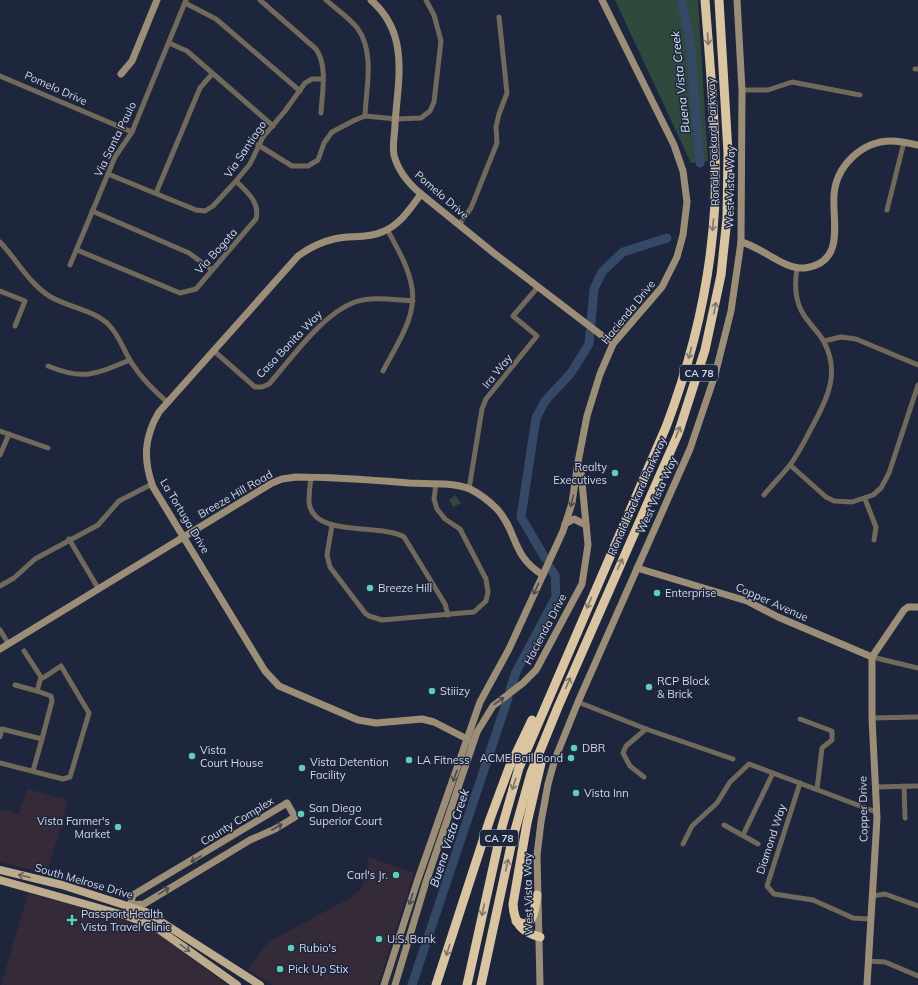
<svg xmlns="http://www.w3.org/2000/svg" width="918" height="985" viewBox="0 0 918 985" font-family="Mulish,sans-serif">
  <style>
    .commercial { fill: #352a38 }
    .green { fill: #30493d }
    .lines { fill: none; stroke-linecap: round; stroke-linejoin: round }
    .river { stroke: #354966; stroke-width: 9 }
    .street { stroke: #71695a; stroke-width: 5 }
    .secondary { stroke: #9c8e76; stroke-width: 7 }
    .primary { stroke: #bcab8c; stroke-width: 8 }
    .highway { stroke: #dac5a0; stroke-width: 9 }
    .oneway { stroke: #7c766e }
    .oneway2 { stroke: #494a51 }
    .oneway3 { stroke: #656261 }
    .poi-dot { fill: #5cceba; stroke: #1d263d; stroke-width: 1.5 }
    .labels { text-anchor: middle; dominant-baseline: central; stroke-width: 3; stroke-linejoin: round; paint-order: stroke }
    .shield { fill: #1d263d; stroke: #9aa2b4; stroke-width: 1 }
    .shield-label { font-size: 10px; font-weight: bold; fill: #d0d7e7 }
    .street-label { font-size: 11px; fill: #d0d7e7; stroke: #1d263d }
    .poi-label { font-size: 11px; fill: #d0d7e7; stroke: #1d263d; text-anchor: start }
    .water-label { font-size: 12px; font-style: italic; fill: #d4e3f9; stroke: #1d263d }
  </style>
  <rect width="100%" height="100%" fill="#1d263d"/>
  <g class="commercial">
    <path d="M 27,789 L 68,800 L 47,874 L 0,862 L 0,809 L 19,814 Z"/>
    <path d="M 366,856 L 414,873 L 378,985 L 273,985 L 248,970 L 268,942 L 350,898 L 361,889 L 369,863 Z"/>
    <path d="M 28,893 L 120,918 L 148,928 L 163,937 L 227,985 L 1,985 Z"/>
  </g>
  <g class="green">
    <path d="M 615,0 L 698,0 L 708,161 L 691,163 Z"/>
    <path d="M 455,495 L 461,503 L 453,507 L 449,500 Z"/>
  </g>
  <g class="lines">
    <g class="river">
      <path d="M 681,0 L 690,39 L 700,163"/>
      <path d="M 591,323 L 594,289 L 602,272 L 623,252 L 667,238"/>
      <path d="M 545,558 L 521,517 L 536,418 L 545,401 L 571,373 L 589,344 L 590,332"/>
      <path d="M 510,690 L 516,672 L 556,597 L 555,575 L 550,568"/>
      <path d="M 412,985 L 508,698"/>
    </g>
    <g class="street">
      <path d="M 260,0 L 316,49 C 328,66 322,93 321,113"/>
      <path d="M 326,0 C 336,9 350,18 358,29 C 375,53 366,89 365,116"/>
      <path d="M 185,3 L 216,19 L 300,91"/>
      <path d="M 169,43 L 187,51 L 273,126"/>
      <path d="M 915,69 L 918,69"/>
      <path d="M 0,76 L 132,132"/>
      <path d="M 742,90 L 768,90 L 792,82 L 860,95"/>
      <path d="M 258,145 L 292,166 L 308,166 L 318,160 L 324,143 L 332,132 L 355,120 L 365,116 L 396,119 L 421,118 L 430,111 L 434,102 L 441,41 L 434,15 L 426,0"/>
      <path d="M 108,174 L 196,210 L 205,211 L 213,206 L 236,181 L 250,164 L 263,137 L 285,111 L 305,83 L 312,79 L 323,79"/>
      <path d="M 156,193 L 200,88 L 212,74"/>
      <path d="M 887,210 L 904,142"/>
      <path d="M 92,211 L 189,253 L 212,270"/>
      <path d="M 459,225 L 471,208 L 497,143 L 496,127 L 499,114 L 507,93 L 499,17"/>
      <path d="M 0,242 C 17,260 28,282 49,296 C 67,307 91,309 107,323 C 119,334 123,349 131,362 C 141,378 154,390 168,403"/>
      <path d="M 77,250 L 180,293 L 196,289 L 256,219 C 260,202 248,193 236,181"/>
      <path d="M 70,265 L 115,157 L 132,132 L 186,0"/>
      <path d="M 0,291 L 25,301 L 15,326"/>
      <path d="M 824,341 L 841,337 L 856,339 L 918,365"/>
      <path d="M 214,351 L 255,387 L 262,387 L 269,384 C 292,358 322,314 355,302 C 372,296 395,300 413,301"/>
      <path d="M 48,366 C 84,381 96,374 130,360"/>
      <path d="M 383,371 C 397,344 419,314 411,283 C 407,264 396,246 387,229"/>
      <path d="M 0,431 L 48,448"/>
      <path d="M 0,455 L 9,434"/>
      <path d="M 790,465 L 826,497 L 834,501 L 852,502 L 873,495 L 881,488 L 889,473 L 918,385"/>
      <path d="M 311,477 C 310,485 309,493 309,502 C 312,538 380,523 404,537 L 445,604 L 448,615"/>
      <path d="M 469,489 L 482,409 L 486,399 L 537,336 L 513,316 L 538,287"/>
      <path d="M 764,495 C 772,485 782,475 790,465 C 799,453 806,438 813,425 C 828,398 840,372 824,342 C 820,334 814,329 809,322 C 795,306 794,288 797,268"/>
      <path d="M 865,499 L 876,527 L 874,540"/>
      <path d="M 332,525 L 327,555 L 330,567 L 365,613 L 369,616 L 382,620 L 474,612 L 486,601 L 488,592 L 486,579 L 460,529 L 445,519 L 437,509 L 434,499 L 436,484"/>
      <path d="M 69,539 L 98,588"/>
      <path d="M 0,586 L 14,578 L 35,559 L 98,525 L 119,501 L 152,484"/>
      <path d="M 0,630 L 8,643"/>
      <path d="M 872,657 L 918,668"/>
      <path d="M 15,685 L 37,691 L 41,677 L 24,651"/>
      <path d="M 578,702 L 646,729 L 733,759"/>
      <path d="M 872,718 L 918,717"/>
      <path d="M 800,719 L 832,731 L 832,740 L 822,748 L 817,789"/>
      <path d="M 0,737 L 2,729 L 42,739 L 52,701 L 51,696 L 37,691"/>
      <path d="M 0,763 L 63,779 L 70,777 L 89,713 L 61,666 L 43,678 L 41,677"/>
      <path d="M 33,771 L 42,739"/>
      <path d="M 644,777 L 630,766 L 623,753 L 626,746 L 646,729"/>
      <path d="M 800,783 L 767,886 L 774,894 L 813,900 L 853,918 L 870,919"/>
      <path d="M 904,786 L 905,818"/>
      <path d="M 875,787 L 918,786"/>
      <path d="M 724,825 L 758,844"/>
      <path d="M 743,835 L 773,773"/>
      <path d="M 683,844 L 692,826 L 717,803 L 730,782 L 749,764 L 876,812"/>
      <path d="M 872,896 L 885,894 L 918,906"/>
      <path d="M 868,961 L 885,962 L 918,976"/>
    </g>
    <g class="secondary">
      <path d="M 371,0 C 410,34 398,79 395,124 C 395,134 392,145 394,155 C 398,171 409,184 421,194 L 495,254 L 613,344"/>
      <path d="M 121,74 L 132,61 L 157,0"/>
      <path d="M 421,194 C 410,209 400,225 382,232 C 366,239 350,235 334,239 C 321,242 309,248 298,256 L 159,412 C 144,437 143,460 153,487 L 265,671 L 279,686 L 358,720 L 376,723 L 422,719 L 434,722 L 473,742"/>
      <path d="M 741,242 C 762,247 784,270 805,268 C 846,262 832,222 834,195 C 836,166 862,141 891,141 C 900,141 909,143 918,145"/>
      <path d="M 565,524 L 574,519 L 586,525"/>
      <path d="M 637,568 L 747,601 L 778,617 L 872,657"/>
      <path d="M 0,649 L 272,483 L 282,479 L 296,477 C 334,477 372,480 409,483 C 428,484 452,482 470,489 C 480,494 489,501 497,509 C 518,532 511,556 543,575"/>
      <path d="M 127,916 L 133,895 L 287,803 L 295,817 L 275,829 L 250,840 L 144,904 L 129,905"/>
      <path d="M 384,985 L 417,882 L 480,702 L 509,649 L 563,531 L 572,503 L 578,462 L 587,416 L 600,374 L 613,344 L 662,287 L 677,257 L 683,235 L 687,202 L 683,171 L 674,145 L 602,0"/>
      <path d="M 395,985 L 425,885 L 477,732 L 493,706 L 523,683 L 536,670 L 582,584 L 588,545 L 581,472"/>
      <path d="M 540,985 L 537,855 L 541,822 L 548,784 L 555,759 L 578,702 L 690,449 L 715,375 L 731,311 L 741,242 L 742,90 L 737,0"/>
      <path d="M 867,985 L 877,818 L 872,718 L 872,657 L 904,610 L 908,607 L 918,607"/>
    </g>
    <g class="primary">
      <path d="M 0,870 L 62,885 L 146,912 L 260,985"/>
      <path d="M 0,880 L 127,916 L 154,926 L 237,985"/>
    </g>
    <g class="highway">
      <path d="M 516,921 L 523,924 C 535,923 535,905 537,895"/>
      <path d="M 540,937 C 521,932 514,923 513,904 L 527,823 L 542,759"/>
      <path d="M 436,985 L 490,819 L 509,768 L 532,720"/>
      <path d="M 467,985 L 502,827 L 519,768 L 666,427 C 693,356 711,279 715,203 C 717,135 710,67 705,0"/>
      <path d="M 481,985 L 512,841 L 531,773 L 558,707 L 678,434 L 705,350 L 721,275 L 727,218 L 728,153 L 719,0"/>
    </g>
  </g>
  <defs><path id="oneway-shaft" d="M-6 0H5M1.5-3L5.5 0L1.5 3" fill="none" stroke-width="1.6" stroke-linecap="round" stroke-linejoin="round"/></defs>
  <g class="oneway">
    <use href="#oneway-shaft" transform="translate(708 39) rotate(86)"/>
    <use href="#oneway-shaft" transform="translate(713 225) rotate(95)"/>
    <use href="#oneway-shaft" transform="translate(715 308) rotate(-79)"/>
    <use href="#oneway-shaft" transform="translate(690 353) rotate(105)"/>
    <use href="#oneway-shaft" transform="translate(678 432) rotate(-68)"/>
    <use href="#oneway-shaft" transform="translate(620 564) rotate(-66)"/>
    <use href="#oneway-shaft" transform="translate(589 603) rotate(114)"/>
    <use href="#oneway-shaft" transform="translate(568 683) rotate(-66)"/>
    <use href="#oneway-shaft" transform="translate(514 784) rotate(108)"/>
    <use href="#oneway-shaft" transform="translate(507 865) rotate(-78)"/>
    <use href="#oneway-shaft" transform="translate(483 910) rotate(102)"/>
    <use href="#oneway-shaft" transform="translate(448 950) rotate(108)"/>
  </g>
  <g class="oneway2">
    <use href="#oneway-shaft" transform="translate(572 501) rotate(104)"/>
    <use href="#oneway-shaft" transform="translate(536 589) rotate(115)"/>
    <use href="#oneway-shaft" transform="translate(499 701) rotate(-35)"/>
    <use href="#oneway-shaft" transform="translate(455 776) rotate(110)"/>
    <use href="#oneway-shaft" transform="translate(277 827) rotate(-30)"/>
    <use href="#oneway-shaft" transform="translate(196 859) rotate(150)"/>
    <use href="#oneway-shaft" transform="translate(164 891) rotate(-32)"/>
    <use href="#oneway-shaft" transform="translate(411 899) rotate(108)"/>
  </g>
  <g class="oneway3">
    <use href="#oneway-shaft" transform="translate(24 876) rotate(-166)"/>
    <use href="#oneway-shaft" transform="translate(185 948) rotate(36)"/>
  </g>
  <g class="poi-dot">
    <circle cx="615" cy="473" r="4"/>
    <circle cx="370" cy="588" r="4"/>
    <circle cx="657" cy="593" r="4"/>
    <circle cx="649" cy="687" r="4"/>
    <circle cx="432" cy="691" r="4"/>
    <circle cx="574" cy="748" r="4"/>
    <circle cx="192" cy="756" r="4"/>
    <circle cx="571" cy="758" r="4"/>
    <circle cx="409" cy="760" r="4"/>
    <circle cx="302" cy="768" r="4"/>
    <circle cx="576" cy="793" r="4"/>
    <circle cx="301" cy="814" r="4"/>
    <circle cx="118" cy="827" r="4"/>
    <circle cx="396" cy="875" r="4"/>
    <path d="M70 914h4v4h4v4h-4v4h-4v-4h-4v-4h4z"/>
    <circle cx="379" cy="939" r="4"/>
    <circle cx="291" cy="948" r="4"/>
    <circle cx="280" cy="969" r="4"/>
  </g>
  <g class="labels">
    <g class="shield">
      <rect x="680" y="365" width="38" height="16" rx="3"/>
      <rect x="480" y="830" width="38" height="16" rx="3"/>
    </g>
    <g class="shield-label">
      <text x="699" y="373">CA 78</text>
      <text x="499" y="838">CA 78</text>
    </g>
    <g class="street-label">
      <text transform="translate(56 88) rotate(24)">Pomelo Drive</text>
      <text transform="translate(115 139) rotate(-64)">Via Santa Paulo</text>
      <text transform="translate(713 142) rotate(-92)">Ronald Packard Parkway</text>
      <text transform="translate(245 149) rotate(-56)">Via Santiago</text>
      <text transform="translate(730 187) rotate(-89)">West Vista Way</text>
      <text transform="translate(442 195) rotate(41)">Pomelo Drive</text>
      <text transform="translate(216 251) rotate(-48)">Via Bogota</text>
      <text transform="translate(628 312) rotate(-51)">Hacienda Drive</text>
      <text transform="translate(289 344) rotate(-46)">Casa Bonita Way</text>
      <text transform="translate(497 371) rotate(-51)">Ira Way</text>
      <text transform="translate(235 494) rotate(-30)">Breeze Hill Road</text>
      <text transform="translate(657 495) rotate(-66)">West Vista Way</text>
      <text transform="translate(637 496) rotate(-66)">Ronald Packard Parkway</text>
      <text transform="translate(185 516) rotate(59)">La Tortuga Drive</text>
      <text transform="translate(772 602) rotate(24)">Copper Avenue</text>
      <text transform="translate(545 629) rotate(-62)">Hacienda Drive</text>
      <text transform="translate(863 809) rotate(-91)">Copper Drive</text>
      <text transform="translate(237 821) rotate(-31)">County Complex</text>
      <text transform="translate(771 839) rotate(-72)">Diamond Way</text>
      <text transform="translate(84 881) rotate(16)">South Melrose Drive</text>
      <text transform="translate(528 894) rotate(-91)">West Vista Way</text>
    </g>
    <g class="poi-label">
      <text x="607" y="467" text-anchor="end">Realty<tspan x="607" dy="13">Executives</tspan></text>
      <text x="378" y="588">Breeze Hill</text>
      <text x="665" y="593">Enterprise</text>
      <text x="657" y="681">RCP Block<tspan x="657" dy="13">&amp; Brick</tspan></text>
      <text x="440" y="691">Stiiizy</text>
      <text x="582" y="748">DBR</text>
      <text x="200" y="750">Vista<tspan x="200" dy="13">Court House</tspan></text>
      <text x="563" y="758" text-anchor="end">ACME Bail Bond</text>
      <text x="417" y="760">LA Fitness</text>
      <text x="310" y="762">Vista Detention<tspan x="310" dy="13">Facility</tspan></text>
      <text x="584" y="793">Vista Inn</text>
      <text x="309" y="808">San Diego<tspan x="309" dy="13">Superior Court</tspan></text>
      <text x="110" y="821" text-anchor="end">Vista Farmer's<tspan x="110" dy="13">Market</tspan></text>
      <text x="388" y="875" text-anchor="end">Carl's Jr.</text>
      <text x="81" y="914">Passport Health<tspan x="81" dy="13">Vista Travel Clinic</tspan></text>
      <text x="387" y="939">U.S. Bank</text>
      <text x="299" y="948">Rubio's</text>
      <text x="288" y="969">Pick Up Stix</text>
    </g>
    <g class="water-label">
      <text transform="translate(680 82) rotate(-96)">Buena Vista Creek</text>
      <text transform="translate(449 838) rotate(-72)">Buena Vista Creek</text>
    </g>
  </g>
</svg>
